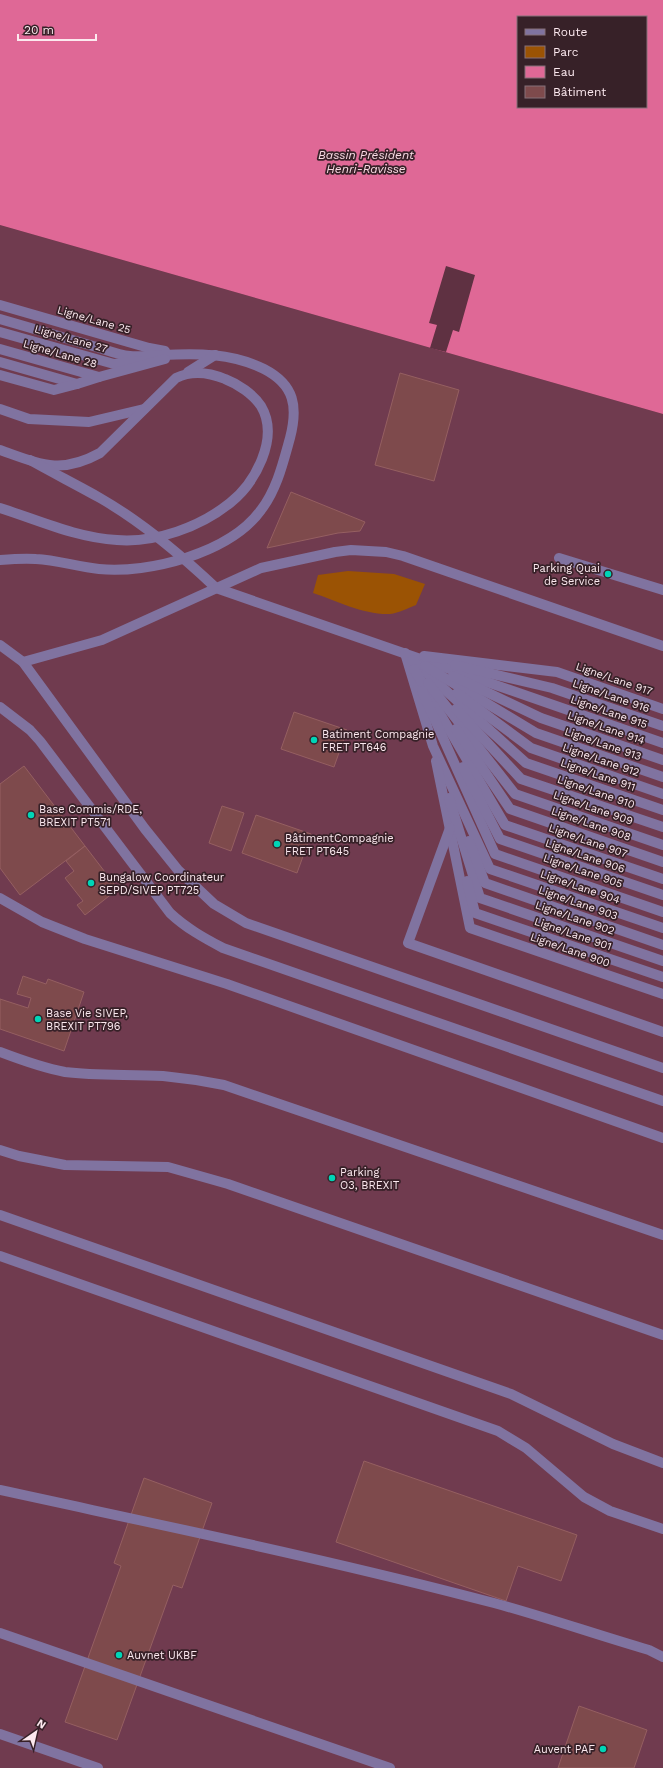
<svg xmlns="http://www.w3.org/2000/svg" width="663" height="1768" viewBox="0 0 663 1768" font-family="'Work Sans',sans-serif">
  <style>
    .built { fill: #703b4f }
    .green { fill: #9b5304 }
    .water { fill: #df6896; fill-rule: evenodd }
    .pier { fill: #5f3142 }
    .building { fill: #7e4a4c; stroke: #955f61 }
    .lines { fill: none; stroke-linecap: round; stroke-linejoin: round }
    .minor { stroke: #8073a0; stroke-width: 10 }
    .poi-dot { fill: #00d5b7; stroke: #372128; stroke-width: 1.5 }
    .labels { text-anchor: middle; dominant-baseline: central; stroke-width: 3.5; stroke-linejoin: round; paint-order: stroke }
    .street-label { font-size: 11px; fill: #fce9ef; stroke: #372128 }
    .poi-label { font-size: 11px; fill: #fce9ef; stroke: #372128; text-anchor: start }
    .water-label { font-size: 12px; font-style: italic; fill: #f9d9e3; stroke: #372128 }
  </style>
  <rect width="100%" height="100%" fill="#5f3142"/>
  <path class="built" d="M 0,225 L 663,414 L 663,1768 L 0,1768 Z"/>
  <path class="green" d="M 348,571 L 394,574 L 425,584 L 416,605 C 408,608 399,613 390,614 C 364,615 337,601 313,593 L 318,575 Z"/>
  <path class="water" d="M 0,0 L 663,0 L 663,414 L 0,225 ZM 518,17 L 646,17 L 646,107 L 518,107 Z"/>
  <path class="pier" d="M 446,266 L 475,275 L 459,332 L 453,330 L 446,352 L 430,348 L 437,325 L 429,323 Z"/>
  <g class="building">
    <path d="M 400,373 L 459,390 L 434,481 L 375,465 Z"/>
    <path d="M 291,492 L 365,522 L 360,531 L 338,533 L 267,548 Z"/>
    <path d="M 294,712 L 347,730 L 334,767 L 281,749 Z"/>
    <path d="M 24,766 L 85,846 L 20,895 L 0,868 L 0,784 Z"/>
    <path d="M 222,806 L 244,813 L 231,851 L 209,843 Z"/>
    <path d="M 256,815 L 311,834 L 297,873 L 242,853 Z"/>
    <path d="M 85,846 L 118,889 L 85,915 L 77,905 L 83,901 L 65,878 L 74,871 L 66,861 Z"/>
    <path d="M 23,976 L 46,984 L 48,979 L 84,992 L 64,1051 L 0,1029 L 0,999 L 28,1008 L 31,998 L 17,994 Z"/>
    <path d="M 364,1461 L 577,1535 L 561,1581 L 518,1566 L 506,1601 L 336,1542 Z"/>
    <path d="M 144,1478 L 212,1503 L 182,1588 L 173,1585 L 117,1740 L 65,1722 L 121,1566 L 114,1563 Z"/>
    <path d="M 579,1706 L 647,1730 L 634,1768 L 558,1768 Z"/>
  </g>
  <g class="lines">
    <g class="minor">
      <path d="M 0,305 L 149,348 L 165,351"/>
      <path d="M 0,319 C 31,328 62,337 93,346 C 104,349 118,355 130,356 C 141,357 152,355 162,355 C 197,353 232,353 264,369 C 295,385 298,407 290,438 C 283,463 277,489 261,510 C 230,553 149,574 99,569 C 78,567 57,560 36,559 C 24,558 12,559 0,560"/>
      <path d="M 0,332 L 114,364 L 139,361"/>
      <path d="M 0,349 L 99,377 L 165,359"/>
      <path d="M 0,362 L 77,384 L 99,377"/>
      <path d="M 188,372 L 215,355"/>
      <path d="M 0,375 L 54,390 L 77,384"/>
      <path d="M 0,409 L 29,419 L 89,422 L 144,409"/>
      <path d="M 0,450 C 40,464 60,475 100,453 L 176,378 C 192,370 208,372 225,379 C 238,384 253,394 261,406 C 280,438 255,483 230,503 C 200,527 156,543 117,540 C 77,538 38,520 0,508"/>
      <path d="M 30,460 C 53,473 77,485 100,498 C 142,522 181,555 216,588 L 663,743"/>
      <path d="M 559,558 L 663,590"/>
      <path d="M 0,645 L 23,662 L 145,829 L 178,870 L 214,904 L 246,923 L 663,1068"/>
      <path d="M 405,653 L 433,746 L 490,869 L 663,928"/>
      <path d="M 424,656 L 557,672 L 663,709"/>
      <path d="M 412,660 L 526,763 L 663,810"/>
      <path d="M 23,662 L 102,640 L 261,568 L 335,552 L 351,550 L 386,552 L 403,556 L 663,646"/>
      <path d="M 455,665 L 552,688 L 663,726"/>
      <path d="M 425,666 L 536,733 L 663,777"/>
      <path d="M 414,669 L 505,825 L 663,879"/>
      <path d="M 453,676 L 541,718 L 663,760"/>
      <path d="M 428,683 L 515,794 L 663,845"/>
      <path d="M 422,691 L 495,854 L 663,912"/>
      <path d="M 457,693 L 531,748 L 663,794"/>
      <path d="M 0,707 L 30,730 L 40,741 L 170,913 C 186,928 204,938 223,948 L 663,1101"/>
      <path d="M 456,709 L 521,779 L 663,827"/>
      <path d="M 456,729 L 510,809 L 663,862"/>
      <path d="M 436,761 L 470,928 L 663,994"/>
      <path d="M 463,767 L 500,839 L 663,895"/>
      <path d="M 449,798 L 480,898 L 663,961"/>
      <path d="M 450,828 L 408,943 L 663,1032"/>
      <path d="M 469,841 L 485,883 L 663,945"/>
      <path d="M 467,881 L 475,913 L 663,977"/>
      <path d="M 0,898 L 42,922 L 85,939 L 227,984 L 663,1138"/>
      <path d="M 0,1052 C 21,1060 43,1068 65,1072 C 97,1076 130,1074 163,1076 C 184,1078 204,1081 224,1085 L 663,1235"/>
      <path d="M 0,1150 L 19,1156 L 65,1165 L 168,1167 L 228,1184 L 663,1335"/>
      <path d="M 0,1215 L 511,1394 L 613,1444 L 663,1463"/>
      <path d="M 0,1256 L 498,1431 L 526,1448 L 584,1497 L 610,1511 L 663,1529"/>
      <path d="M 0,1490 C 165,1526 331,1560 494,1603 C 546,1617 597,1635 649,1650 L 663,1657"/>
      <path d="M 0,1633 L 390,1768"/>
      <path d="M 0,1734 L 98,1768"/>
    </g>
  </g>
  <g class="poi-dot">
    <circle cx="608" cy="574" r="4"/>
    <circle cx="314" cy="740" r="4"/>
    <circle cx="31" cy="815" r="4"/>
    <circle cx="277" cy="844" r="4"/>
    <circle cx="91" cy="883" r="4"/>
    <circle cx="38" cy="1019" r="4"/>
    <circle cx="332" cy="1178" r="4"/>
    <circle cx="119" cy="1655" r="4"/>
    <circle cx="603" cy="1749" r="4"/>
  </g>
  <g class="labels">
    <g class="street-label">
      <text transform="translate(94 320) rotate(16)">Ligne/Lane 25</text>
      <text transform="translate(71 339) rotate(16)">Ligne/Lane 27</text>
      <text transform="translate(60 354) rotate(16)">Ligne/Lane 28</text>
      <text transform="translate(614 679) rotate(19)">Ligne/Lane 917</text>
      <text transform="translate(611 696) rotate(19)">Ligne/Lane 916</text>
      <text transform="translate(609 712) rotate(19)">Ligne/Lane 915</text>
      <text transform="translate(606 728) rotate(19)">Ligne/Lane 914</text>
      <text transform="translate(603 744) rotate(19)">Ligne/Lane 913</text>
      <text transform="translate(601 760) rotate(19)">Ligne/Lane 912</text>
      <text transform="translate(598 775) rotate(19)">Ligne/Lane 911</text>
      <text transform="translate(596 792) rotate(19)">Ligne/Lane 910</text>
      <text transform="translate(593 808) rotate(19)">Ligne/Lane 909</text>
      <text transform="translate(591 824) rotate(19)">Ligne/Lane 908</text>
      <text transform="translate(588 841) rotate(19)">Ligne/Lane 907</text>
      <text transform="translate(585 856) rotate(19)">Ligne/Lane 906</text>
      <text transform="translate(583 871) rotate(19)">Ligne/Lane 905</text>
      <text transform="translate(580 887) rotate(19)">Ligne/Lane 904</text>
      <text transform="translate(578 903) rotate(19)">Ligne/Lane 903</text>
      <text transform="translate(575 918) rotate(19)">Ligne/Lane 902</text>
      <text transform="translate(573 934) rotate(19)">Ligne/Lane 901</text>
      <text transform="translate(570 950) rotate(19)">Ligne/Lane 900</text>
    </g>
    <g class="poi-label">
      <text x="600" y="568" text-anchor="end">Parking Quai<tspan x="600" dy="13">de Service</tspan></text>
      <text x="322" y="734">Batiment Compagnie<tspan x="322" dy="13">FRET PT646</tspan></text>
      <text x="39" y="809">Base Commis/RDE,<tspan x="39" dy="13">BREXIT PT571</tspan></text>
      <text x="285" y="838">BâtimentCompagnie<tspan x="285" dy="13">FRET PT645</tspan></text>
      <text x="99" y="877">Bungalow Coordinateur<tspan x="99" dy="13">SEPD/SIVEP PT725</tspan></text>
      <text x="46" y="1013">Base Vie SIVEP,<tspan x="46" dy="13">BREXIT PT796</tspan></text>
      <text x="340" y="1172">Parking<tspan x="340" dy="13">O3, BREXIT</tspan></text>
      <text x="127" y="1655">Auvnet UKBF</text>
      <text x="595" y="1749" text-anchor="end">Auvent PAF</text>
    </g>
    <g class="water-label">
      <text x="366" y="155">Bassin Président<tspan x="366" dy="14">Henri-Ravisse</tspan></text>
    </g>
  </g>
  <rect x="517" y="16" width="130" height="92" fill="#372128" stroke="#867178"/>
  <rect x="525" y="29" width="20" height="6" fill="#8073a0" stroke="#867178"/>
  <text x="553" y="36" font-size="12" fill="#fce9ef">Route</text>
  <rect x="525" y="46" width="20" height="12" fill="#9b5304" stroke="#867178"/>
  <text x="553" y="56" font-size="12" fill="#fce9ef">Parc</text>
  <rect x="525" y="66" width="20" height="12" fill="#df6896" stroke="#867178"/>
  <text x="553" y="76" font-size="12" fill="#fce9ef">Eau</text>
  <rect x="525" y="86" width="20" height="12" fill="#7e4a4c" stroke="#867178"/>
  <text x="553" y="96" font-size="12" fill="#fce9ef">Bâtiment</text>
  <g transform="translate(36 1732) rotate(34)" stroke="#372128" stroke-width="3" paint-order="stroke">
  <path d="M0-3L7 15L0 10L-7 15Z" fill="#fce9ef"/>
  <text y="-6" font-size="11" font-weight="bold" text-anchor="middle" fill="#fce9ef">N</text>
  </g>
  <path d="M18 34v6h78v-6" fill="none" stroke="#fce9ef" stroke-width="2"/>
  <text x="24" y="34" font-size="12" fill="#fce9ef" stroke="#372128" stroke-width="3" paint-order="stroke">20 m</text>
</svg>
